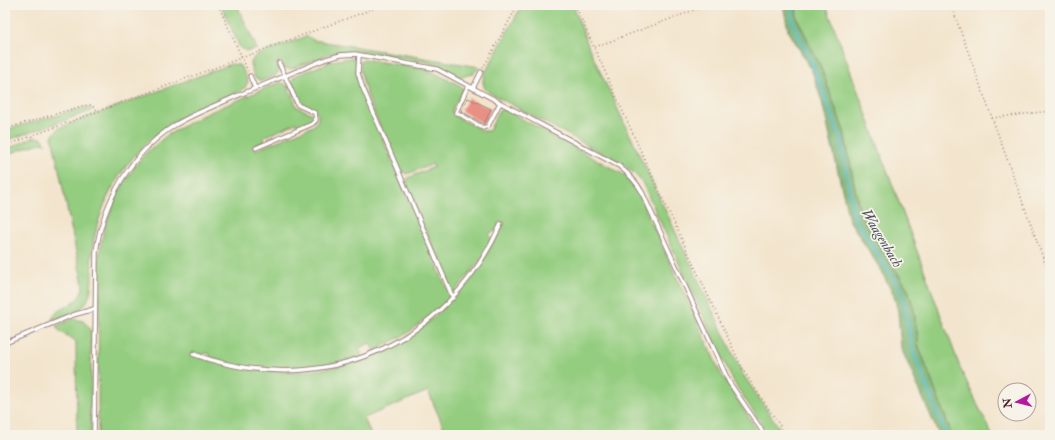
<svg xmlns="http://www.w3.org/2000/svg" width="1055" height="440" viewBox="0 0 1055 440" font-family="'IM FELL Double Pica',serif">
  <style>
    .green { fill: #94cd80; stroke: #6f7656 }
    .forest { fill: #77b06e; stroke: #60684c }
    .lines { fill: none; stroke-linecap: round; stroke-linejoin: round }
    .stream { stroke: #4cb9c7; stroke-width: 2.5 }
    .building { fill: #e99085 }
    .service-casing { stroke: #9e827c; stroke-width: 5.5 }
    .path { stroke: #9e827c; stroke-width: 1.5; stroke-dasharray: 1 3; stroke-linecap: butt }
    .service { stroke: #fff; stroke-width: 3.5 }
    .labels { text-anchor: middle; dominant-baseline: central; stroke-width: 3.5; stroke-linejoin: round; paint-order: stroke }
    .water-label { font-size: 14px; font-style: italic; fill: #4b5562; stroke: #f7f3e8 }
  </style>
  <rect width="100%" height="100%" fill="#f7f3e8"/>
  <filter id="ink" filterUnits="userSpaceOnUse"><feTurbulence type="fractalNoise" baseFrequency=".025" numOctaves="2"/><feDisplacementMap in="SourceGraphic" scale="8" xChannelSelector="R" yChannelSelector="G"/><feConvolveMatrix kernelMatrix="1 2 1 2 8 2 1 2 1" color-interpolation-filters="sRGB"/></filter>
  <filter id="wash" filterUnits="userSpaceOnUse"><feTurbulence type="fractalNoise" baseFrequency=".012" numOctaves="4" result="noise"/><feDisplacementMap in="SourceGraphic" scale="16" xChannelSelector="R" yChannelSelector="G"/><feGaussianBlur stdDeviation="0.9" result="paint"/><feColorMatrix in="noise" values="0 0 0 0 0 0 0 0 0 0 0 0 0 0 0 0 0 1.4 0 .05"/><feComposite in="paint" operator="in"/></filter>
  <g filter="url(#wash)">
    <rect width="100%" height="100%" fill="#f3e5cd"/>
    <g class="green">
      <path d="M 221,5 L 237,5 L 257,49 L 247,51 L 240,48 Z"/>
      <path d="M 522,5 L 573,5 L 589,48 L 742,373 L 784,435 L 769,435 L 733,381 L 643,184 L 635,174 L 624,165 L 488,92 C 482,86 482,80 485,73 Z"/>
      <path d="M 796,5 L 826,5 L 961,370 L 992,435 L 952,435 L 919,347 L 914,310 L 908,289 L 860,213 L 844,131 L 820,65 L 797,18 Z"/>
      <path d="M 307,36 L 313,40 L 480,67 L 473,74 L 460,77 L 439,66 L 426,62 L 352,51 L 334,52 L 291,69 L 284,68 L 280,61 L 277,62 L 279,71 L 275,76 L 261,81 L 254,77 L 250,64 L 255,56 Z"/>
      <path d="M 348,58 L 353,58 L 356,62 L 359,83 L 449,294 L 449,300 L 408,333 L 374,351 L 370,343 L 359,348 L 362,355 C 327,368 283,374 246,367 C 234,365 222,360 210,357 L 210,354 L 206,353 L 203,355 L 193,352 L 192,355 C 324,402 443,350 503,224 L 501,222 L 496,231 L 491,232 L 489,235 L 492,240 L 479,262 L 453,294 L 406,186 L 408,178 L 434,167 L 433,164 L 407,174 L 400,169 C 391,149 355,79 361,61 L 364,59 L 428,70 L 461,86 L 463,90 L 452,110 L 453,115 L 483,131 L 489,131 L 499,111 L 504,109 L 626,176 L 636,189 L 721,374 L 760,435 L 447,435 L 428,391 L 364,418 L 371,435 L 98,435 L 99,255 L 105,226 L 118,193 L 135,166 L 146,153 L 166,136 L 201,116 L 280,82 L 287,85 L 297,107 L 313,114 L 315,119 L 299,127 L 296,123 L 264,137 L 265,141 L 254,146 L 256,150 L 313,126 L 318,120 L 318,114 C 314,108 306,108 301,104 C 294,99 288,82 295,76 L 332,61 Z"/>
      <path d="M 231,64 L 239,65 L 243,70 L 248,82 L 244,89 C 228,98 210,103 194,111 C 168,123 145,141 128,164 C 108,189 97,219 92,250 C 90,268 96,289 85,304 C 79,312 62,316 52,320 C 55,305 82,308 83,285 L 52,136 L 59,128 Z"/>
      <path d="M 87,107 L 91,108 L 91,111 L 5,141 L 5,130 Z"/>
      <path d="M 34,137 L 42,138 L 46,144 L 40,143 L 5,155 L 5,150 Z"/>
      <path d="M 73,319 L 83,321 L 89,327 L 91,332 L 91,435 L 77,435 L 76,342 C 71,335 61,336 56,326 Z"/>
    </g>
    <path class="forest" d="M 783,5 L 796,5 L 797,18 L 820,65 L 844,131 L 860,213 L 890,263 L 908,289 L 914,310 L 919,347 L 952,435 L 939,435 L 901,348 L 898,312 L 894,296 L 879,267 L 849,220 L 822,102 L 812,71 L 788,30 Z"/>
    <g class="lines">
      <path class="stream" d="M 794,5 L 792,21 L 812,63 L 841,140 L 854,217 L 902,292 L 913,351 L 946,435"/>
    </g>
    <g id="blocks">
      <path class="building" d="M 468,98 L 491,109 L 484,124 L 461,111 Z"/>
    </g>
  </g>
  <g filter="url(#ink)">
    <use href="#blocks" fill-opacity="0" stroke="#9e827c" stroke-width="1"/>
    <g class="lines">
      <g class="service-casing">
        <g id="service">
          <path d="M 359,55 L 358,73 L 362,86 L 453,298"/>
          <path d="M 250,76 L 255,88"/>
          <path d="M 468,86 L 456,112 L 483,128 L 488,126 L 500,103"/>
          <path d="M 473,88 L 481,72"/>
          <path d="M 256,148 L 312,124 L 316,120 L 315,113 L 298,105 L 279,63"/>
          <path d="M 5,343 L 73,315 L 94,309"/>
          <path d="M 193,354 C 321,401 446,346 501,224"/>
          <path d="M 94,435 L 96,252 C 103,201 131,153 175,125 C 195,113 217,105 239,95 C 268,83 297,71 326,59 L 341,55 L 355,54 L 437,69 L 619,166 C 629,174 636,181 642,192 L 729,382 L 765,435"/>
        </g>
      </g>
      <g class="path">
        <path d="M 218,5 L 248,71"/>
        <path d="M 575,5 L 647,165 L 743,370 L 786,435"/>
        <path d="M 951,5 L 1050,277"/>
        <path d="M 595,47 L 708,5"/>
        <path d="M 483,68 L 518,5"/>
        <path d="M 992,118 L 1050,111"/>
        <path d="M 5,129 L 82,106 L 91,105 L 98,111"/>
        <path d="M 5,146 L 383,5"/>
      </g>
      <use href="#service" class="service"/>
    </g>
  </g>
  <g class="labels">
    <g class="water-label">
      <text transform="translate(882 238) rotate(59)">Waagenbach</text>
    </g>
  </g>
  <rect width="1055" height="440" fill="none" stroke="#f7f3e8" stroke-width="20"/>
  <g transform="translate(1017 402) rotate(263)"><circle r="19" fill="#f7f3e8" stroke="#b29e9c"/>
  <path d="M0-3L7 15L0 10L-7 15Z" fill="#b5179e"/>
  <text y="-6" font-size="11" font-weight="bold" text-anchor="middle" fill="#4a1f2b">N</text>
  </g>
</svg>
